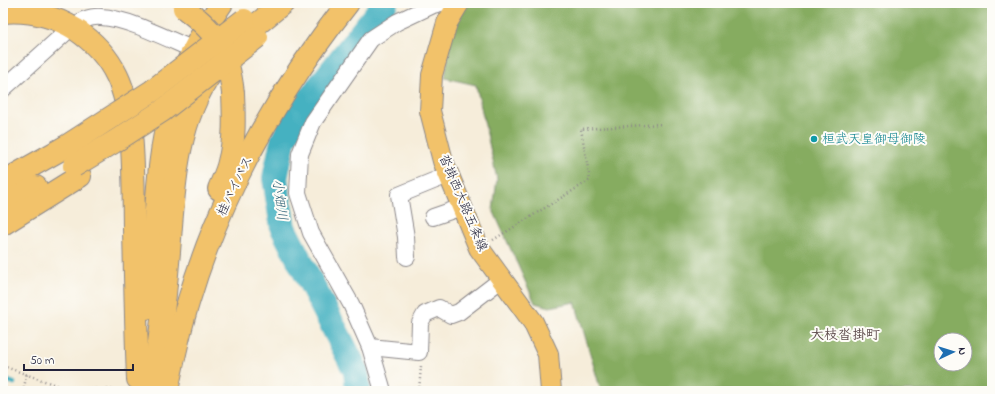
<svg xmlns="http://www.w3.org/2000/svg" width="995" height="394" viewBox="0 0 995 394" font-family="'Indie Flower','Klee One',sans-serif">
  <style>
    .forest { fill: #86ac61; stroke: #54674e; fill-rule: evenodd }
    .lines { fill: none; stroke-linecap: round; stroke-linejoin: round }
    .stream { stroke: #44b1c1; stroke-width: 4.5 }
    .river { stroke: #44b1c1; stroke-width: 26 }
    .minor-casing { stroke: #8c888a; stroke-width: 18 }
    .major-casing { stroke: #8c888a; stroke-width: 22 }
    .highway-casing { stroke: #8c888a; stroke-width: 24 }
    .path { stroke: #8c888a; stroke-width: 2.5; stroke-dasharray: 1 3; stroke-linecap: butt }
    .minor { stroke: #fff; stroke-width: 16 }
    .major { stroke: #f2c26a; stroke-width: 20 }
    .highway { stroke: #f2c26a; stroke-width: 22 }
    .highway-bridge-casing { stroke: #8c888a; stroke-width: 24; stroke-linecap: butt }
    .highway-bridge { stroke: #f2c26a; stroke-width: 22 }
    .culture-dot { fill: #0f9aa8; stroke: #fdfcf7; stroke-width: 1.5 }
    .labels { text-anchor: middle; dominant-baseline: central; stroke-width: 4; stroke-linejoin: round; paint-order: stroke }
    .culture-label { font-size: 13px; fill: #0d838f; stroke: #fdfcf7; text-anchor: start }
    .street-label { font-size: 13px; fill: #22223b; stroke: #fdfcf7 }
    .water-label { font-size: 14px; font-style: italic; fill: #316277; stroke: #fdfcf7 }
    .neighbourhood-label { font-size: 14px; font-weight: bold; fill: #5f4d4e; stroke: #fdfcf7 }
  </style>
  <rect width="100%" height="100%" fill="#fdfcf7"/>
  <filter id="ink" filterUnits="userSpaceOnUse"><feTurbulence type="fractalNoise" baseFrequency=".025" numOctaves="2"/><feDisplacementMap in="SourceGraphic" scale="8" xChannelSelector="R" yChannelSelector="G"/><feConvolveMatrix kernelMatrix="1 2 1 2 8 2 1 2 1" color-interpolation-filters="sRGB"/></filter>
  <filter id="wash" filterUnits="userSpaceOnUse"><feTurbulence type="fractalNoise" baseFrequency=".012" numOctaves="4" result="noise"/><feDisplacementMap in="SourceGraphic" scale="16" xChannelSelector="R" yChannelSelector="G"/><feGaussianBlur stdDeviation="0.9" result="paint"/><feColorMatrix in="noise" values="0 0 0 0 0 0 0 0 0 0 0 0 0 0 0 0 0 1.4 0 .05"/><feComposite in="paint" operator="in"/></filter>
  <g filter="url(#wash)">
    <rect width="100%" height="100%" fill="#f6edda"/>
    <path class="forest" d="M 467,3 L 992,3 L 992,391 L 601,391 L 575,302 L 550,307 L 535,303 L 493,210 L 497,179 L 476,85 L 445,78 L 452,26 ZM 941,340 L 965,340 L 965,364 L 941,364 Z"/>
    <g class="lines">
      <path class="stream" d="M 3,379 L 14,383"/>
      <path class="river" d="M 358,391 L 356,371 L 283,228 L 275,178 L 283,141 L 294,119 L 385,3"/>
    </g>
  </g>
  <g filter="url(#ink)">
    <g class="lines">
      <g class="minor-casing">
        <g id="minor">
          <path d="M 83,20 C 89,18 94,16 101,17 C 127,18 168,39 194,50"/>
          <path d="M 3,89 L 64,34"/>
          <path d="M 433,217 L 462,207"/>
          <path d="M 407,257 L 406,237 L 399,195 L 448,175"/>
          <path d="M 370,347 L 419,352 L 420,323 L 425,314 L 439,308 L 451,315 L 459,312 L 502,279"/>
          <path d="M 383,391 L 370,347 L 351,304 L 311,233 L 298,193 L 300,154 L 313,122 L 371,39 L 397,22 L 433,5 L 441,3"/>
        </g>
      </g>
      <g class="major-casing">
        <path id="major" d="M 459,3 L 447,23 L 432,75 L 430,111 L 443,161 L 479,248 L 533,322 L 548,354 L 551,391"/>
      </g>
      <g class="highway-casing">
        <g id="highway">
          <path d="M 3,12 C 28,10 54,16 75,29 C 93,41 108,57 117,76 C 136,115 133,184 134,228 C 135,278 136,329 138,379"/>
          <path d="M 232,46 L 238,40 L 283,3"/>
          <path d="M 3,182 L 65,147"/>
          <path d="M 219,189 C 222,181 227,172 229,162 C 235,140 234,116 233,93"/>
          <path d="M 3,205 L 36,187"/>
          <path d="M 3,224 L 80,176"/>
          <path d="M 147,308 C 150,279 153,251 155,223 C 158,183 161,142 172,103 C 183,67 201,33 222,3"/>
          <path d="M 151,391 C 160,345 165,299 169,252 C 174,191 175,124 212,72"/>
          <path d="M 167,391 C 173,361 179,332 188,303 C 220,194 278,92 348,3"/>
        </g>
      </g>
      <g class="path">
        <path d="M 493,240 L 590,180 L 581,129 L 662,124"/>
        <path d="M 3,366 L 64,388 L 122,390"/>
        <path d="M 3,390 L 7,391"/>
        <path d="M 23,391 L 27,374"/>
        <path d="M 419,391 L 421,366"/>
        <path d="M 508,391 L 534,389"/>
      </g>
      <use href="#minor" class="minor"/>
      <use href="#major" class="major"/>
      <use href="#highway" class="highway"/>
      <g class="highway-bridge-casing">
        <g id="highway-bridge">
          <path d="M 184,8 C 219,34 228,50 233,93"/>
          <path d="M 65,147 L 152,91 L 244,20"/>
          <path d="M 74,166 L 114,142 L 162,111 L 257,37"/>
        </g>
      </g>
      <use href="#highway-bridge" class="highway-bridge"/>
    </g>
  </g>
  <circle class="culture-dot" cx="814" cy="139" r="4"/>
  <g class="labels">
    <g class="culture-label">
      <text x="822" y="139">桓武天皇御母御陵</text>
    </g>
    <g class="street-label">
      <text transform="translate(235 186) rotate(-64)">桂バイパス</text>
      <text transform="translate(463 203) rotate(67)">沓掛西大路五条線</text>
    </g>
    <g class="water-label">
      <text transform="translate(279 200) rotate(83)">小畑川</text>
    </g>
    <g class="neighbourhood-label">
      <text x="845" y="335">大枝沓掛町</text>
    </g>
  </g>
  <rect width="995" height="394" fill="none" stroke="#fdfcf7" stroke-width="16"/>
  <g transform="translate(953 352) rotate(86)"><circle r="19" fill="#fdfcf7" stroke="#a5a5ac"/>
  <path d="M0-3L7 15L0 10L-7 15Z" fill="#1f6fb2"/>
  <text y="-6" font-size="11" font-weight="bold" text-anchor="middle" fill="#22223b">N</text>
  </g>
  <path d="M24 364v6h109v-6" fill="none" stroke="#22223b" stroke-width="2"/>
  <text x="30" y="364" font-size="12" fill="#22223b" stroke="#fdfcf7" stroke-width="3" paint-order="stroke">50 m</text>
</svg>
